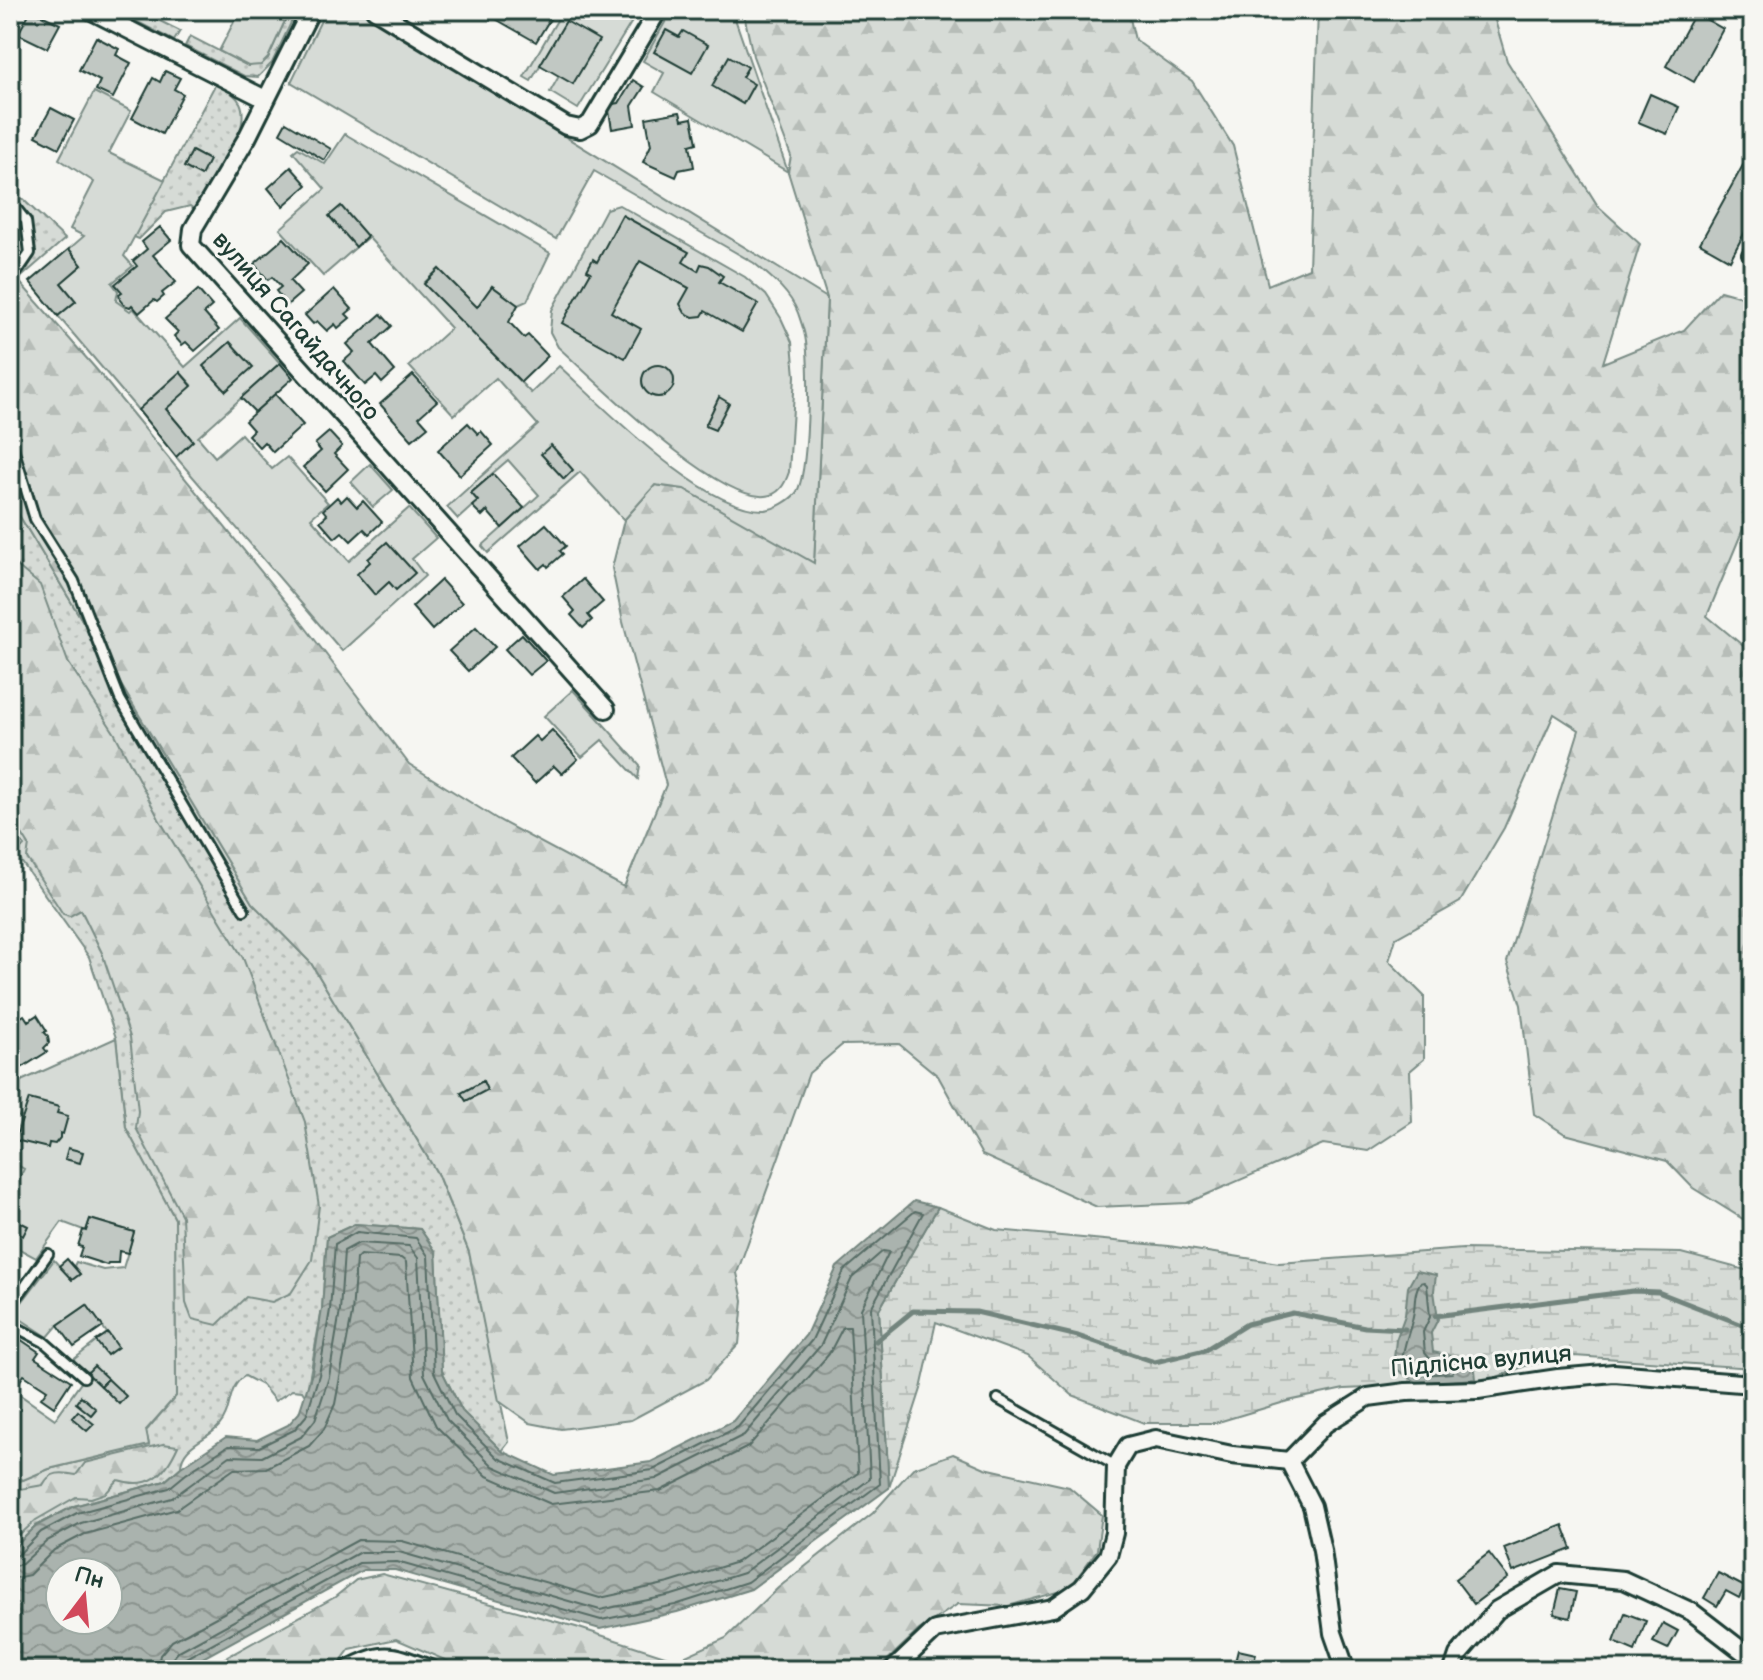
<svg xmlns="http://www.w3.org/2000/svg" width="1763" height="1680" viewBox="0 0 1763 1680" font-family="'Balsamiq Sans',sans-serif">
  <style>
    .grass { fill: url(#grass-dots); stroke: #7a8c85; stroke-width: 2 }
    .forest { fill: url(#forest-firs); stroke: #7a8c85; stroke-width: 2 }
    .wetland { fill: url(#wetland-marsh); stroke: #7a8c85; stroke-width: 2 }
    .green { fill: #d6dbd6; stroke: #7a8c85; stroke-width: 2 }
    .water { fill: url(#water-waves); stroke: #72847d; stroke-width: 2; fill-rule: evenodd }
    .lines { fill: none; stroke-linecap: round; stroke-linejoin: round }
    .shore { stroke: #576c65; stroke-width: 2 }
    .stream { stroke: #72847d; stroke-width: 5 }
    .building { fill: #c1c8c3; stroke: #1f3d34; stroke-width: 2 }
    .service-casing { stroke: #1f3d34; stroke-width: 14 }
    .minor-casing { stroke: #1f3d34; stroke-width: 22 }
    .service { stroke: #f6f6f2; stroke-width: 8 }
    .minor { stroke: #f6f6f2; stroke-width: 16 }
    .labels { text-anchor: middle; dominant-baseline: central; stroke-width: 6; stroke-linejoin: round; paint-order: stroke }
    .street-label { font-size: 24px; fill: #1f3d34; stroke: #f6f6f2 }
  </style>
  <defs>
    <pattern id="grass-dots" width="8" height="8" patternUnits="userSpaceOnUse" patternTransform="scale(2)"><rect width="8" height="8" fill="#d6dbd6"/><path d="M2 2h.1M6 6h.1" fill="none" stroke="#b7bdb8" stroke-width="1.8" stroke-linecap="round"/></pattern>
    <pattern id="forest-firs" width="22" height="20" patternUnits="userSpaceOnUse" patternTransform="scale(2)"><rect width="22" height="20" fill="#d6dbd6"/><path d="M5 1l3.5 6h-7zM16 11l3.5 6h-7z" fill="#b7bdb8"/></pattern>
    <pattern id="wetland-marsh" width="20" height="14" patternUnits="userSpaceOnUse" patternTransform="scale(2)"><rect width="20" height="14" fill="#d6dbd6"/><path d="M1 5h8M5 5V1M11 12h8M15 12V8" fill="none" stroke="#b7bdb8"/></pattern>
    <pattern id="water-waves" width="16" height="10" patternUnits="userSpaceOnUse" patternTransform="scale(2)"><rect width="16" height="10" fill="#aab3ae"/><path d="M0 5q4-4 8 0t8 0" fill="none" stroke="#8a938e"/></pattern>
  </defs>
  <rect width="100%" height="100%" fill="#f6f6f2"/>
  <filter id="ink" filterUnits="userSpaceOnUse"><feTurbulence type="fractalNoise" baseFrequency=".0125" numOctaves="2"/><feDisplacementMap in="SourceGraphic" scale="16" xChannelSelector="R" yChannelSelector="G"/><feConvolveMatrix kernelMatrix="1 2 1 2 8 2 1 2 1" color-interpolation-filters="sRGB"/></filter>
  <g filter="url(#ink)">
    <g class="grass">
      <path d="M 138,10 L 180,31 L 174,41 L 132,19 Z"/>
      <path d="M 290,10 L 297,10 L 272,63 L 258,77 L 244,76 L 185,46 L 190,36 L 248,66 L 268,58 Z"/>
      <path d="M 216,83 C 241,96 248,106 239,135 L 195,210 L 190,206 L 166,212 L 139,239 L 134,237 Z"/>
      <path d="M 10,187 L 65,239 L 10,287 Z"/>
      <path d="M 10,500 L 252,903 L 311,963 L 437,1173 L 469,1252 L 509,1442 L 502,1451 L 462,1411 L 442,1371 L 436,1252 L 420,1229 L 355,1224 L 327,1237 L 322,1309 L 306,1397 L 302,1391 L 292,1390 L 275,1401 L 262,1385 L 245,1376 C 226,1387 233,1411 219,1426 C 207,1440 181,1445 181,1467 L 165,1481 L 74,1506 L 36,1526 L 10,1552 L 10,1485 L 49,1469 L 149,1445 L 146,1431 L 176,1396 L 175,1219 L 126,1128 L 116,1038 L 89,957 L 16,854 L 24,846 L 10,825 Z"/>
    </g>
    <g class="forest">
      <path d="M 743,10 L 1128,10 L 1135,40 L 1192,81 L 1233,146 L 1268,285 L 1309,268 L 1318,10 L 1492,10 L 1507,61 L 1598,206 L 1640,244 L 1603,363 L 1684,330 L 1720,291 L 1745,298 L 1753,289 L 1753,505 L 1707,616 L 1753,654 L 1753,1222 L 1743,1219 L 1693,1188 L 1667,1161 L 1565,1134 L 1534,1114 L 1521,1005 L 1507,962 L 1579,730 L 1554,714 L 1504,828 L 1460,902 L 1396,938 L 1389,961 L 1424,996 L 1424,1059 L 1410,1071 L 1412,1122 L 1368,1151 L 1323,1144 L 1187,1203 L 1097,1207 L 982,1155 L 938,1076 L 899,1044 L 842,1045 L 809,1073 L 737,1273 L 743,1300 L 739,1344 L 706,1380 L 631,1420 L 561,1429 L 530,1423 L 499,1401 L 469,1252 L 437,1173 L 311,963 L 252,903 L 10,500 L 10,287 L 17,279 L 96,369 L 290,607 L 409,764 L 497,819 L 624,887 L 666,785 L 623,622 L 612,568 L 624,520 L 655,485 L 685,489 L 814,562 L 827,298 L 788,172 L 791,156 L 753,56 Z"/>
      <path d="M 10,560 L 40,585 L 68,662 L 115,734 L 159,819 L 243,958 L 305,1122 L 319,1206 L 312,1260 L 291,1293 L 272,1302 L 246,1297 L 217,1325 L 192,1319 L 186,1303 L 182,1216 L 136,1128 L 138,1111 L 130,1037 L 102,953 L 81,910 L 70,916 L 63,914 L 27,858 L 29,845 L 10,815 Z"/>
      <path d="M 163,1444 L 178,1446 C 165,1475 150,1490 118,1480 L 106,1493 L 91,1498 L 76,1497 L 36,1520 L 10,1544 L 10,1501 L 18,1497 L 20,1489 L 43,1485 C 50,1471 62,1472 76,1475 L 85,1463 Z"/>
      <path d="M 953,1454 L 985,1468 L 1069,1487 L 1102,1515 L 1097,1550 L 1069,1589 L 1008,1606 L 958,1604 L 919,1630 L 877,1670 L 468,1670 L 396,1639 L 350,1649 L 334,1670 L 186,1670 L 220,1661 L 335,1597 L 356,1580 L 382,1574 L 576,1627 L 677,1660 L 726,1638 L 778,1588 L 873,1513 L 913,1468 Z"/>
    </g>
    <path class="wetland" d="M 938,1207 L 996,1230 L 1169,1246 L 1279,1263 L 1463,1249 L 1681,1253 L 1753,1272 L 1753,1368 L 1574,1356 L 1525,1366 L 1482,1383 L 1344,1389 L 1288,1401 L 1215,1423 L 1144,1423 L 1072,1395 L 1028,1356 L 936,1322 L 921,1389 L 889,1488 L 879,1310 Z"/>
    <g class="green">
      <path d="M 240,10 L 290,10 L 268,58 L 261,65 L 248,66 L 219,51 Z"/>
      <path d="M 326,10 L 360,10 L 827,298 L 814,563 L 684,489 L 655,485 L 624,520 L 580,472 L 488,553 L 482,546 L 539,495 L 508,460 L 471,492 L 478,501 L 458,519 L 447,507 L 538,425 L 496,378 L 454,415 L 409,366 L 451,328 L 368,237 L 323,276 L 280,229 L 325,189 L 293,152 L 298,148 L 325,164 L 345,134 L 550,253 L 527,301 L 518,305 L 492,286 L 477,307 L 439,269 L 424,283 L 531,393 L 559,366 C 603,406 704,512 765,510 C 775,509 789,501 796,493 C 809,475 810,367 806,342 C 805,332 801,322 798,313 C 790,292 771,277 754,263 L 594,171 L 556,239 L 291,82 Z"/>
      <path d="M 563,10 L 639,10 L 578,109 L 550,92 L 559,76 L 573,84 L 566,21 L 531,81 L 524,77 Z"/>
      <path d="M 669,10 L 732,10 L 788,172 L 654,92 L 664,73 L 643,61 L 671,12 Z"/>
      <path d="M 94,92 L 131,111 L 109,153 L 165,180 L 124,256 L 133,266 L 112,283 L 118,291 L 116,301 L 130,311 L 133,308 L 185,367 L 240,318 L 280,363 L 198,437 L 215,457 L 241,434 L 272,469 L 287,457 L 328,503 L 311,518 L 349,561 L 409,508 L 436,538 L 412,559 L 425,576 L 342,651 L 176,457 L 192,441 L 166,409 L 192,385 L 180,372 L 138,410 L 58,316 L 76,301 L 61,283 L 82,265 L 69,249 L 84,236 L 70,229 L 94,182 L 59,159 Z"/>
      <path d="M 619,205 L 745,277 L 766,295 L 781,318 L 792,342 L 795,376 L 789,472 C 785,484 779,495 765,496 C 716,501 596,381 558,347 L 550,332 L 552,310 L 606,209 Z"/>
      <path d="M 370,464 L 393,490 L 373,507 L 351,482 Z"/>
      <path d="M 573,690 L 640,765 L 638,779 L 602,740 L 582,757 L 544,716 Z"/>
      <path d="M 116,1038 L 126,1128 L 175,1219 L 176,1396 L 146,1430 L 149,1445 L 49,1469 L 23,1480 L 10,1470 L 10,1388 L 55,1419 L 87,1374 L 73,1360 L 107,1333 L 87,1305 L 58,1325 L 48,1337 L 13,1314 L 54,1260 L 72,1280 L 80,1274 L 74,1266 L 76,1262 L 103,1270 L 123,1268 L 134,1232 L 90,1219 L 86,1231 L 62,1222 L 36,1258 L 10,1244 L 10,1197 L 24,1169 L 10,1161 L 10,1146 L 13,1147 L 21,1117 L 10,1115 L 10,1086 Z"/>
    </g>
    <g class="water">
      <path d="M 914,1201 L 938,1207 L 879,1310 L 889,1488 L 751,1589 L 677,1612 L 600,1629 L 395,1570 L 363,1570 L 181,1670 L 10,1670 L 10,1552 L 36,1526 L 74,1506 L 165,1481 L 181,1467 L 226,1437 L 257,1440 L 288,1425 L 299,1413 L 312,1373 L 322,1309 L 327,1237 L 355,1224 L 420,1229 L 436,1252 L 442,1371 L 462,1411 L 502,1451 L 554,1475 L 651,1462 L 733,1421 L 806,1335 L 837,1267 ZM 60,1572 L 108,1572 L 108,1620 L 60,1620 Z"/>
      <path d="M 1417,1271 L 1436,1275 L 1434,1291 L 1438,1319 L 1431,1333 L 1433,1352 L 1474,1361 L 1476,1379 L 1418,1383 L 1393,1367 L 1396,1340 L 1405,1315 L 1408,1287 Z"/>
    </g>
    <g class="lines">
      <g class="shore">
        <path d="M 1424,1282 L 1427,1285 L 1430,1317 L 1423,1332 L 1425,1353 L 1431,1360 L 1453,1366 L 1454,1370 L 1452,1373 L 1420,1375 L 1402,1362 C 1403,1345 1410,1332 1413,1316 C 1416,1304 1413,1293 1420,1283 Z"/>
        <path d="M 10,1557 L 18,1555 L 41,1532 L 77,1513 L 169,1488 L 186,1474 L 228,1446 L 259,1447 L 294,1430 L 306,1416 L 319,1375 L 330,1310 L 335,1244 L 357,1232 L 416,1238 L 428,1256 L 434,1372 L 455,1415 L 498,1458 L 555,1483 L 653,1470 L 738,1427 L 812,1340 L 844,1271 L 915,1211 L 923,1213 L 871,1308 L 880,1484 L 747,1582 L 675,1605 L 601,1620 L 397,1562 L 359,1563 L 184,1659 L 179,1670"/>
        <path d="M 10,1567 L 22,1564 L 47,1541 L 81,1523 L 172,1498 L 230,1456 L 262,1457 L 301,1437 L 315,1420 L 329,1377 L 340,1311 L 344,1251 L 359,1243 L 409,1246 L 418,1258 L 424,1374 L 447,1420 L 493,1466 L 554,1493 L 656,1479 L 744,1435 L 821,1345 L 852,1278 L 883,1251 L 889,1252 L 861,1309 L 870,1479 L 743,1573 L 672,1595 L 600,1610 L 399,1552 L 360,1552 L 179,1651 L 171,1660 L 169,1670"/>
        <path d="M 10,1579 L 29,1575 L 54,1550 L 85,1534 L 177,1509 L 234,1469 L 266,1468 L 309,1446 L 324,1429 L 335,1404 L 352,1314 L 356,1259 L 360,1255 L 401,1258 L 406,1262 L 413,1377 L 436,1426 L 487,1476 L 551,1504 L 660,1491 L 748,1447 L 829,1354 L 843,1327 L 850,1327 L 858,1473 L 737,1562 L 669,1583 L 600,1598 L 402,1541 L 358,1540 L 172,1641 L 160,1655 L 157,1670"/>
      </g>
      <g class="stream">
        <path d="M 1435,1316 L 1633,1291 L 1658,1292 L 1753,1329"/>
        <path d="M 876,1341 L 913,1311 L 976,1312 L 1078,1336 L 1155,1362 L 1205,1350 L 1247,1324 L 1293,1313 L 1365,1327 L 1405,1329"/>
      </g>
    </g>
    <g class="building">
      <path d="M 31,10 L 60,24 L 47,48 L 18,34 Z"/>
      <path d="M 499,10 L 546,10 L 553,14 L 536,42 L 494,18 Z"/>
      <path d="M 1695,13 L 1723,29 L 1694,82 L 1666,66 Z"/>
      <path d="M 566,21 L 599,40 L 573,84 L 540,65 Z"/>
      <path d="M 666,30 L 679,37 L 683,31 L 708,45 L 692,73 L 654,52 Z"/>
      <path d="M 96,37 L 119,49 L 116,55 L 131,63 L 113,98 L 96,90 L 100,81 L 79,70 Z"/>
      <path d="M 729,56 L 748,67 L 742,77 L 754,84 L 743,104 L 712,86 Z"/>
      <path d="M 165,71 L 180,78 L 174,89 L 183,94 L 162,134 L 132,118 L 153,78 L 160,82 Z"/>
      <path d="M 633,80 L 644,87 L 632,106 L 635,125 L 612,129 L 608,105 L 619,103 Z"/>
      <path d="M 1650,94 L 1679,107 L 1667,134 L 1638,122 Z"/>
      <path d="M 51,108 L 74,120 L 59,148 L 36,136 Z"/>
      <path d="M 680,112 L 682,120 L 692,118 L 697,143 L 690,145 L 694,167 L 679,170 L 676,177 L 643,162 L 651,145 L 646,118 Z"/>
      <path d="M 286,122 L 331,149 L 324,160 L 280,133 Z"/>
      <path d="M 1753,147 L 1753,217 L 1730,260 L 1700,243 Z"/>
      <path d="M 192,151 L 209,160 L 201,176 L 184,167 Z"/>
      <path d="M 291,167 L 307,185 L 283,206 L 268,188 Z"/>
      <path d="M 341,206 L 367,236 L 356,247 L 329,216 Z"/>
      <path d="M 622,215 L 689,252 L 683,262 L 698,271 L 701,264 L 709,266 L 723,276 L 719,282 L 758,304 L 742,332 L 705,311 L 702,316 L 693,317 L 685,313 L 680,304 L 689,288 L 640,261 L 611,312 L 641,329 L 625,358 L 562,323 L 591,272 L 587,270 L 593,259 L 597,262 Z"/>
      <path d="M 160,227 L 171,240 L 153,255 L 176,282 L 162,293 L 164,296 L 157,302 L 154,300 L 139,313 L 132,305 L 130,307 L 124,305 L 120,300 L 119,294 L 122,292 L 115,284 L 137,266 L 133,261 L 147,249 L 142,242 Z"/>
      <path d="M 284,238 L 308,264 L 290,281 L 301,293 L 287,305 L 276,291 L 281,287 L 272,277 L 268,280 L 254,264 Z"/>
      <path d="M 69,249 L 82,265 L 61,283 L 76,301 L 58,316 L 30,282 Z"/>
      <path d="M 439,269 L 477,307 L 492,286 L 518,305 L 509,322 L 524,338 L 528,335 L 548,356 L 521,382 L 424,284 Z"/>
      <path d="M 334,289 L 352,309 L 346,314 L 350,318 L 338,328 L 335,324 L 327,331 L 317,321 L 313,324 L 305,315 Z"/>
      <path d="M 198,290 L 212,306 L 204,313 L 219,330 L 195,351 L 186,342 L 182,345 L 174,336 L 178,332 L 165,319 Z"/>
      <path d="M 381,314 L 392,326 L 372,344 L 395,371 L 382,383 L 376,376 L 365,385 L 344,361 L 354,352 L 347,344 Z"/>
      <path d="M 230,342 L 253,367 L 226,391 L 203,366 Z"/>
      <path d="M 280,363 L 293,378 L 255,412 L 241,398 Z"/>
      <circle cx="658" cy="381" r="16"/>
      <path d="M 180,372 L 192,386 L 166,409 L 193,441 L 176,457 L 138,410 Z"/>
      <path d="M 413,375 L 437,401 L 419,417 L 428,427 L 412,440 L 380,404 Z"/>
      <path d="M 275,394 L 303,425 L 273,452 L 264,442 L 259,447 L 248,435 L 253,430 L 245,421 Z"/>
      <path d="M 719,397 L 729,403 L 715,430 L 705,426 Z"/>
      <path d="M 468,423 L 478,434 L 481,431 L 493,445 L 460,475 L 438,450 Z"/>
      <path d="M 329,432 L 342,446 L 334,454 L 348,469 L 325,491 L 303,467 L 321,451 L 315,444 Z"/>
      <path d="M 551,445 L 573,470 L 564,479 L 541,454 Z"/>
      <path d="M 493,474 L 524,508 L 502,528 L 487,511 L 482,516 L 472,506 L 478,501 L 471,493 Z"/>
      <path d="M 347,496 L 357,507 L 363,501 L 382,522 L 369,534 L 364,529 L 351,541 L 342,532 L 335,538 L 320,521 L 327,515 L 323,510 L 337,497 L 341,502 Z"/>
      <path d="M 546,524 L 566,546 L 560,551 L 563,554 L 548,567 L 546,564 L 540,569 L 520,546 Z"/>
      <path d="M 387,542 L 415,573 L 396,590 L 389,582 L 375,595 L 357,574 L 370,562 L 368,559 Z"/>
      <path d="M 583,579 L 603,602 L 588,615 L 592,620 L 583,628 L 571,615 L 575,611 L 563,597 Z"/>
      <path d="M 441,580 L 462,603 L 432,630 L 412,607 Z"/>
      <path d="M 476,627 L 495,647 L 468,671 L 449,651 Z"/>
      <path d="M 522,634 L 546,661 L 529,675 L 505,649 Z"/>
      <path d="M 552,730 L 578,759 L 562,774 L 554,766 L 535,783 L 511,758 L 535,736 L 540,741 Z"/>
      <path d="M 24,1015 L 28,1021 L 37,1015 L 47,1031 L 44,1032 L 48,1036 L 49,1043 L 44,1048 L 47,1052 L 18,1070 L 10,1057 L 10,1024 Z"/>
      <path d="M 483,1081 L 487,1090 L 466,1101 L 461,1093 Z"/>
      <path d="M 29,1099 L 59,1107 L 57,1113 L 68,1116 L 63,1134 L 60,1133 L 60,1138 L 55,1144 L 49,1143 L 48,1148 L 15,1140 Z"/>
      <path d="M 68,1148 L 83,1152 L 80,1163 L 65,1159 Z"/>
      <path d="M 90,1219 L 134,1232 L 128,1253 L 119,1251 L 118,1263 L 108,1263 L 107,1265 L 79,1256 L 82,1247 L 78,1246 L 83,1230 L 86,1231 Z"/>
      <path d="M 18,1221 L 28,1226 L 23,1236 L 13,1231 Z"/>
      <path d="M 67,1259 L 80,1274 L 72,1280 L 59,1266 Z"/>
      <path d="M 87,1305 L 103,1327 L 74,1347 L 58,1325 Z"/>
      <path d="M 108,1333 L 118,1347 L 107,1355 L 96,1341 Z"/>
      <path d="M 17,1337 L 39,1352 L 35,1358 L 71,1381 L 54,1407 L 41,1398 L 47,1390 L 24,1375 L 19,1382 L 10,1377 L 10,1347 Z"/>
      <path d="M 94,1366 L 108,1379 L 101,1386 L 87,1373 Z"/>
      <path d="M 108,1379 L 126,1396 L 119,1404 L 101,1386 Z"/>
      <path d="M 81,1396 L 96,1409 L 91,1415 L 76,1403 Z"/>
      <path d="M 78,1411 L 94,1424 L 87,1431 L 72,1418 Z"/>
      <path d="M 1563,1525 L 1572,1549 L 1513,1572 L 1504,1548 Z"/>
      <path d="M 1489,1553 L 1508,1578 L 1474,1604 L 1455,1579 Z"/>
      <path d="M 1718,1573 L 1745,1587 L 1739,1598 L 1726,1591 L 1717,1606 L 1704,1598 Z"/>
      <path d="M 1560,1589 L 1576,1592 L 1570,1618 L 1554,1614 Z"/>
      <path d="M 1625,1613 L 1646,1621 L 1635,1651 L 1614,1642 Z"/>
      <path d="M 1663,1623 L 1678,1631 L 1668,1649 L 1653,1642 Z"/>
      <path d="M 1238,1650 L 1256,1654 L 1252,1670 L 1233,1670 Z"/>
      <path d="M 1730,1660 L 1745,1667 L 1743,1670 L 1725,1670 Z"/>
    </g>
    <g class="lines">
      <g class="service-casing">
        <g id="service">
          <path d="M 10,201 L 26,221 L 30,253 L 15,275 L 10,289"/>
          <path d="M 1747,254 L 1753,244"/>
          <path d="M 10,438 L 35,519 L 74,581 L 120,699 L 244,910"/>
          <path d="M 10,1307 L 48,1254"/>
          <path d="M 10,1324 L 44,1342 L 84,1377"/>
          <path d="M 998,1399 L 1116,1466"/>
        </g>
      </g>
      <g class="minor-casing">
        <g id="minor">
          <path d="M 90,10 L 265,99"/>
          <path d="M 311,10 L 247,138 L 193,229 L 191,245 L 606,709"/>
          <path d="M 375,10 L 566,126 L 580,129 L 590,124 L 654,17"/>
          <path d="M 1289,1461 L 1325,1424 L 1368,1397 L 1406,1392 L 1478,1390 L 1558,1378 L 1614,1373 L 1753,1384"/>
          <path d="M 1289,1461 L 1312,1506 L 1322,1550 L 1333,1633 L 1346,1670"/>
          <path d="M 347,1670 C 385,1649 393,1655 432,1670"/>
          <path d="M 893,1670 L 935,1630 L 1053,1608 L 1082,1588 L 1108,1556 L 1114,1533 L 1116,1466 L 1128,1446 L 1156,1439 L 1232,1455 L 1289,1461"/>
          <path d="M 1453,1670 L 1458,1655 L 1497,1610 L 1559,1574 L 1623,1580 L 1692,1612 L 1753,1659"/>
        </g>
      </g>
      <use href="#service" class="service"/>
      <use href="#minor" class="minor"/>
    </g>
  </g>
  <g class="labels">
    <g class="street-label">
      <text transform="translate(296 326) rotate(49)">вулиця Сагайдачного</text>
      <text transform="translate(1481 1361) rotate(-5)">Підлісна вулиця</text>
    </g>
  </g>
  <rect width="1763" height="1680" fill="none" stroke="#f6f6f2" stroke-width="40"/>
  <rect x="20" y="20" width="1723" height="1640" fill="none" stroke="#1f3d34" stroke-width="3" filter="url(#ink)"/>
  <g transform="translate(84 1596) rotate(16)"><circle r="38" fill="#f6f6f2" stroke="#a0aca6" stroke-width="2"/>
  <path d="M0-6L14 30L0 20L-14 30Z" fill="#d1495b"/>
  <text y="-12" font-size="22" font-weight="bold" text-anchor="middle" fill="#1f3d34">Пн</text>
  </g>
</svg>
